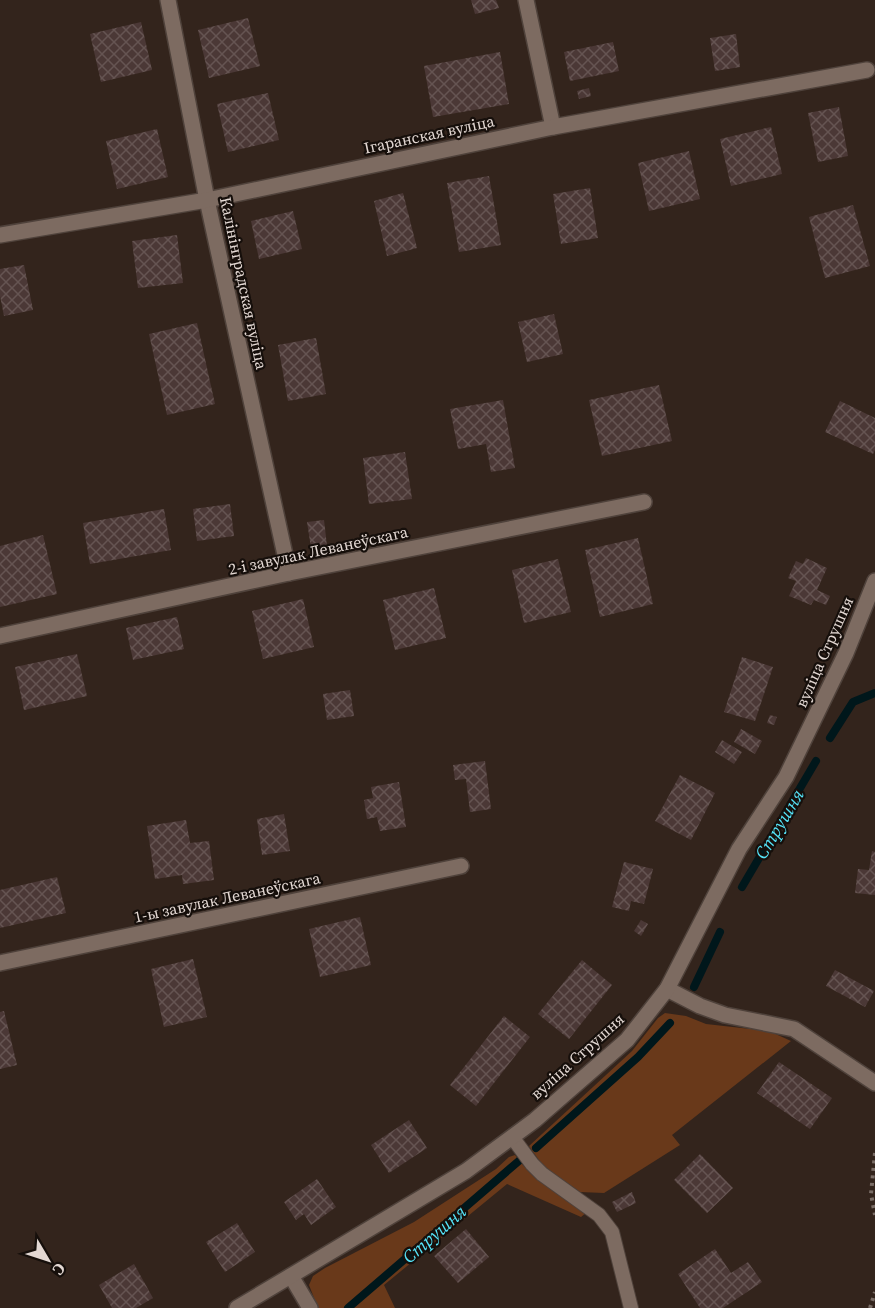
<svg xmlns="http://www.w3.org/2000/svg" width="875" height="1308" viewBox="0 0 875 1308" font-family="'Source Serif 4',serif">
  <style>
    .grass { fill: #69391a }
    .lines { fill: none; stroke-linecap: round; stroke-linejoin: round }
    .stream { stroke: #00171b; stroke-width: 8 }
    .building { fill: url(#building-cross-hatch) }
    .lane-casing { stroke: #4f423b; stroke-width: 16 }
    .street-casing { stroke: #4f423b; stroke-width: 18 }
    .path { stroke: #7a6d66; stroke-width: 4; stroke-dasharray: 3 4.5; stroke-linecap: butt }
    .lane { stroke: #7d6b61; stroke-width: 14 }
    .street { stroke: #7d6b61; stroke-width: 15 }
    .labels { text-anchor: middle; dominant-baseline: central; stroke-width: 4.5; stroke-linejoin: round; paint-order: stroke }
    .street-label { font-size: 16px; fill: #e3d8d3; stroke: #160f0b }
    .water-label { font-size: 18px; font-style: italic; fill: #55e3f8; stroke: #160f0b }
  </style>
  <defs>
    <pattern id="building-cross-hatch" width="8" height="8" patternUnits="userSpaceOnUse" patternTransform="scale(1.5)"><rect width="8" height="8" fill="#4b3836"/><path d="M0 0l8 8M0 8l8-8" fill="none" stroke="#655452"/></pattern>
  </defs>
  <rect width="100%" height="100%" fill="#33241c"/>
  <g class="grass">
    <path d="M 665,1013 L 686,1016 L 706,1024 L 769,1031 L 791,1041 L 672,1135 L 680,1145 L 604,1193 L 580,1192 L 543,1166 L 529,1146 L 632,1051 L 658,1018 Z"/>
    <path d="M 515,1155 C 532,1180 562,1195 587,1212 L 581,1217 L 507,1184 L 384,1285 L 395,1308 L 318,1308 L 309,1285 L 313,1276 L 325,1268 L 414,1222 L 496,1169 L 509,1157 Z"/>
  </g>
  <g class="lines">
    <g class="stream">
      <path d="M 830,738 L 853,702 L 875,693"/>
      <path d="M 742,887 L 816,761"/>
      <path d="M 694,987 L 720,932"/>
      <path d="M 536,1148 L 638,1057 L 670,1023"/>
      <path d="M 348,1308 L 520,1160"/>
    </g>
  </g>
  <g class="building">
    <path d="M 471,0 L 496,0 L 499,8 L 475,14 Z"/>
    <path d="M 248,18 L 260,66 L 209,78 L 198,30 Z"/>
    <path d="M 141,22 L 152,70 L 101,82 L 90,34 Z"/>
    <path d="M 736,34 L 740,67 L 715,71 L 710,38 Z"/>
    <path d="M 613,42 L 619,71 L 570,81 L 564,52 Z"/>
    <path d="M 500,52 L 509,104 L 433,117 L 424,66 Z"/>
    <path d="M 589,88 L 591,96 L 579,99 L 577,91 Z"/>
    <path d="M 268,93 L 279,140 L 228,152 L 217,104 Z"/>
    <path d="M 839,107 L 848,156 L 818,162 L 808,113 Z"/>
    <path d="M 771,127 L 782,174 L 731,186 L 720,139 Z"/>
    <path d="M 157,129 L 168,177 L 117,189 L 106,141 Z"/>
    <path d="M 689,151 L 700,199 L 649,211 L 638,163 Z"/>
    <path d="M 489,176 L 501,245 L 459,252 L 447,183 Z"/>
    <path d="M 590,188 L 598,238 L 561,244 L 553,194 Z"/>
    <path d="M 403,193 L 417,248 L 387,256 L 374,201 Z"/>
    <path d="M 853,205 L 870,266 L 825,278 L 809,217 Z"/>
    <path d="M 293,211 L 302,249 L 259,259 L 251,221 Z"/>
    <path d="M 177,235 L 183,283 L 138,288 L 132,241 Z"/>
    <path d="M 24,265 L 33,310 L 4,316 L 0,296 L 0,269 Z"/>
    <path d="M 554,314 L 563,354 L 527,362 L 518,322 Z"/>
    <path d="M 197,323 L 215,404 L 167,415 L 149,334 Z"/>
    <path d="M 316,338 L 326,394 L 288,401 L 278,345 Z"/>
    <path d="M 659,385 L 672,441 L 602,456 L 589,400 Z"/>
    <path d="M 503,400 L 515,468 L 491,472 L 486,444 L 458,449 L 450,409 Z"/>
    <path d="M 840,401 L 875,418 L 875,450 L 873,454 L 825,432 Z"/>
    <path d="M 405,452 L 412,499 L 369,504 L 363,458 Z"/>
    <path d="M 230,504 L 234,536 L 197,541 L 193,509 Z"/>
    <path d="M 164,509 L 171,550 L 90,564 L 83,523 Z"/>
    <path d="M 324,520 L 327,546 L 311,548 L 307,522 Z"/>
    <path d="M 43,535 L 57,594 L 0,607 L 0,546 Z"/>
    <path d="M 638,538 L 653,604 L 600,617 L 585,550 Z"/>
    <path d="M 806,558 L 827,568 L 817,590 L 830,596 L 826,605 L 814,600 L 811,605 L 789,596 L 796,581 L 788,578 L 796,561 L 803,564 Z"/>
    <path d="M 558,559 L 571,612 L 524,623 L 512,570 Z"/>
    <path d="M 434,588 L 446,638 L 395,650 L 383,600 Z"/>
    <path d="M 303,599 L 314,647 L 263,659 L 252,611 Z"/>
    <path d="M 177,617 L 184,649 L 133,660 L 126,628 Z"/>
    <path d="M 77,654 L 87,696 L 24,710 L 15,667 Z"/>
    <path d="M 742,657 L 773,667 L 755,721 L 724,712 Z"/>
    <path d="M 350,690 L 354,716 L 327,720 L 323,694 Z"/>
    <path d="M 770,715 L 777,717 L 774,725 L 767,723 Z"/>
    <path d="M 741,729 L 762,741 L 755,754 L 734,742 Z"/>
    <path d="M 722,740 L 742,752 L 734,764 L 715,752 Z"/>
    <path d="M 485,761 L 491,809 L 470,812 L 466,779 L 455,780 L 453,765 Z"/>
    <path d="M 680,775 L 715,793 L 691,840 L 655,821 Z"/>
    <path d="M 399,782 L 406,827 L 380,831 L 377,817 L 367,819 L 364,800 L 373,798 L 371,787 Z"/>
    <path d="M 284,814 L 290,851 L 262,855 L 257,819 Z"/>
    <path d="M 186,820 L 190,843 L 209,841 L 214,880 L 183,884 L 182,875 L 155,879 L 147,826 Z"/>
    <path d="M 872,851 L 875,852 L 875,895 L 855,893 L 858,869 L 869,870 Z"/>
    <path d="M 624,862 L 653,869 L 644,904 L 631,901 L 629,911 L 612,907 Z"/>
    <path d="M 57,877 L 66,913 L 0,928 L 0,890 Z"/>
    <path d="M 360,917 L 371,965 L 320,977 L 309,929 Z"/>
    <path d="M 641,920 L 648,924 L 641,936 L 634,931 Z"/>
    <path d="M 193,959 L 207,1017 L 164,1027 L 151,969 Z"/>
    <path d="M 582,960 L 612,985 L 569,1039 L 538,1014 Z"/>
    <path d="M 835,970 L 874,991 L 865,1007 L 826,986 Z"/>
    <path d="M 4,1011 L 17,1065 L 0,1069 L 0,1012 Z"/>
    <path d="M 504,1016 L 530,1037 L 476,1106 L 450,1085 Z"/>
    <path d="M 779,1062 L 832,1098 L 810,1129 L 757,1093 Z"/>
    <path d="M 409,1120 L 427,1148 L 389,1173 L 371,1145 Z"/>
    <path d="M 700,1154 L 733,1188 L 707,1213 L 674,1180 Z"/>
    <path d="M 317,1179 L 336,1207 L 311,1225 L 304,1214 L 296,1220 L 284,1202 Z"/>
    <path d="M 632,1192 L 636,1203 L 617,1212 L 612,1202 Z"/>
    <path d="M 237,1223 L 255,1252 L 225,1272 L 206,1242 Z"/>
    <path d="M 466,1229 L 489,1257 L 458,1283 L 434,1256 Z"/>
    <path d="M 715,1249 L 731,1273 L 748,1262 L 762,1282 L 723,1308 L 700,1308 L 678,1274 Z"/>
    <path d="M 134,1264 L 153,1298 L 136,1308 L 112,1308 L 99,1285 Z"/>
  </g>
  <g class="lines">
    <g class="lane-casing">
      <path id="lane" d="M 512,1137 L 532,1164 L 542,1174 L 599,1215 L 612,1232 L 631,1308"/>
    </g>
    <g class="street-casing">
      <g id="street">
        <path d="M 168,0 L 207,200 L 289,573"/>
        <path d="M 526,0 L 553,127"/>
        <path d="M 0,235 L 207,200 L 553,127 L 867,70"/>
        <path d="M 0,636 L 289,573 L 644,502"/>
        <path d="M 0,963 L 461,866"/>
        <path d="M 667,989 L 700,1006 L 725,1015 L 794,1029 L 875,1083"/>
        <path d="M 291,1276 L 310,1308"/>
        <path d="M 237,1308 L 466,1171 L 535,1120 L 627,1040 L 667,989 L 739,849 L 786,777 L 846,653 L 875,581"/>
      </g>
    </g>
    <g class="path">
      <path d="M 875,1153 L 871,1194 L 875,1215"/>
      <path d="M 870,1308 L 875,1292"/>
    </g>
    <use href="#lane" class="lane"/>
    <use href="#street" class="street"/>
  </g>
  <g class="labels">
    <g class="street-label">
      <text transform="translate(429 134) rotate(-12)">Ігаранская вуліца</text>
      <text transform="translate(244 283) rotate(78)">Калінінградская вуліца</text>
      <text transform="translate(318 550) rotate(-12)">2-і завулак Леванеўскага</text>
      <text transform="translate(824 652) rotate(-66)">вуліца Струшня</text>
      <text transform="translate(227 897) rotate(-12)">1-ы завулак Леванеўскага</text>
      <text transform="translate(577 1056) rotate(-42)">вуліца Струшня</text>
    </g>
    <g class="water-label">
      <text transform="translate(779 824) rotate(-59)">Струшня</text>
      <text transform="translate(434 1234) rotate(-41)">Струшня</text>
    </g>
  </g>
  <g transform="translate(48 1260) rotate(129)" stroke="#160f0b" stroke-width="4.5" paint-order="stroke">
  <path d="M0-4.5L10 22L0 15L-10 22Z" fill="#e3d8d3"/>
  <text y="-9" font-size="16" font-weight="bold" text-anchor="middle" fill="#e3d8d3">С</text>
  </g>
</svg>
